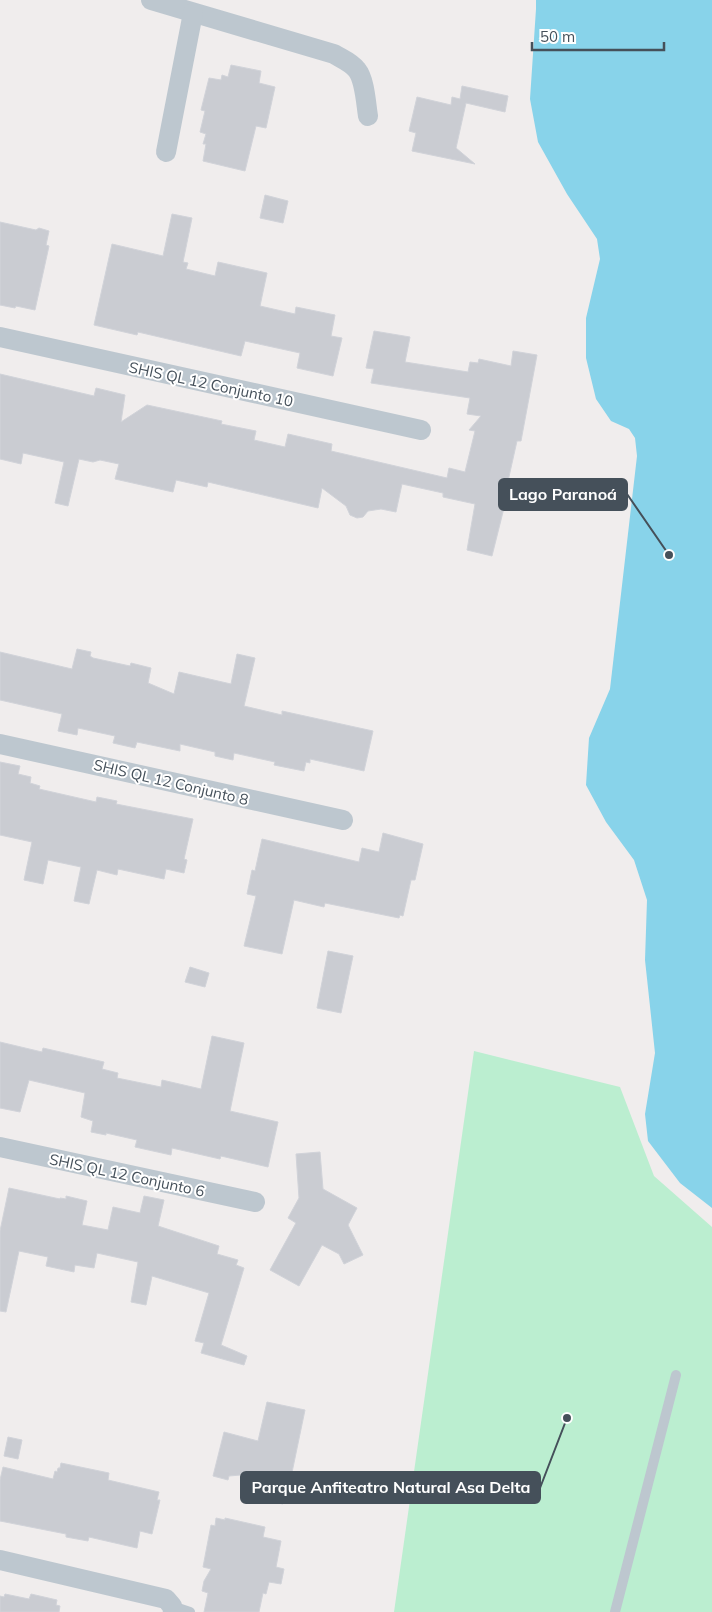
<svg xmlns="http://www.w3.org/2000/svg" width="712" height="1612" viewBox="0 0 712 1612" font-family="Mulish,sans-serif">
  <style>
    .green { fill: #bbeed0 }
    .water { fill: #88d3ea }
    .building { fill: #caccd2; stroke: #d1d3d9 }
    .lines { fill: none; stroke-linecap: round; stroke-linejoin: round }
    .lane { stroke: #bdc7cf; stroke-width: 10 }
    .street { stroke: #bdc7cf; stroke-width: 20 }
    .labels { text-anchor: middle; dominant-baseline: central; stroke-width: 4; stroke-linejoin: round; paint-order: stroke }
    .street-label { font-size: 15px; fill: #45505a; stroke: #fff }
    .leader { fill: none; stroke: #45505a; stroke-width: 2 }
    .callout-dot { fill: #45505a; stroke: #fff; stroke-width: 2 }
    .callout { fill: #45505a; stroke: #45505a; stroke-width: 2 }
    .callout-label { font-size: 16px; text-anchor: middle; font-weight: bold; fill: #fff }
  </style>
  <rect width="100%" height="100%" fill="#f0eded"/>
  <path class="green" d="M 474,1051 L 620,1087 L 654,1176 L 712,1227 L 712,1612 L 394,1612 Z"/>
  <path class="water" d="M 536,0 L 712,0 L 712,1208 L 680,1183 L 648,1141 L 645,1114 L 655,1053 L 645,960 L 647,900 L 634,860 L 606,822 L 586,785 L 589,738 L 610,689 L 637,456 L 635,438 L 629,429 L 611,421 L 596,399 L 586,358 L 586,318 L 600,259 L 597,239 L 567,194 L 538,142 L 530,99 L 536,9 Z"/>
  <g class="building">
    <path d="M 231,65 L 261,71 L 259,83 L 275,87 L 266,128 L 256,126 L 245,171 L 203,161 L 206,144 L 203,144 L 206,134 L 200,132 L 205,111 L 201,110 L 209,78 L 221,80 L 222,75 L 228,77 Z"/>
    <path d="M 462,86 L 508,96 L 505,112 L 466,103 L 456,148 L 475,164 L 412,151 L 416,133 L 409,131 L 417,97 L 451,105 L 452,97 L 460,99 Z"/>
    <path d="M 265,195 L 288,201 L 283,223 L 260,218 Z"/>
    <path d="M 172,214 L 192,218 L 183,262 L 188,263 L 186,269 L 215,276 L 218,262 L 267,273 L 260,306 L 295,314 L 296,307 L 335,315 L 331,336 L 342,338 L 333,376 L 297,368 L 300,353 L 245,341 L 241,356 L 138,332 L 137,335 L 94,325 L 112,244 L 163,256 Z"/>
    <path d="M 0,222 L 36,230 L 39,228 L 49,231 L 46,245 L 49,246 L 35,310 L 16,306 L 15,308 L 0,305 Z"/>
    <path d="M 374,331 L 410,337 L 405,362 L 468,372 L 470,362 L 478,363 L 479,359 L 511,366 L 513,351 L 537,355 L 521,441 L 517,441 L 502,508 L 504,508 L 492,556 L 467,550 L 475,504 L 443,497 L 443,493 L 402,484 L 396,512 L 381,509 L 368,511 L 363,517 L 357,518 L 350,515 L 346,506 L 322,488 L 318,508 L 208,482 L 207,487 L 176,480 L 173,492 L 115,479 L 119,464 L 100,460 L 93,462 L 79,459 L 68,506 L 55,503 L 64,462 L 23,453 L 21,464 L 0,459 L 0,374 L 94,396 L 96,388 L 125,395 L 121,422 L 147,405 L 222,421 L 221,424 L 256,431 L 254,440 L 285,447 L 288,434 L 332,444 L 331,451 L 447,478 L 449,468 L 465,472 L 475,431 L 469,430 L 481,416 L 467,414 L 470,398 L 371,383 L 374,369 L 366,368 Z"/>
    <path d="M 77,649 L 91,652 L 90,656 L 93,658 L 130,666 L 131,663 L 151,668 L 148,683 L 174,694 L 179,672 L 231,684 L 237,654 L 255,658 L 244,706 L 282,715 L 282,711 L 373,731 L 364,771 L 310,759 L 310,763 L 306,762 L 304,771 L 274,765 L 275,762 L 234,753 L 233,760 L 215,756 L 215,752 L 180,744 L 180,751 L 137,742 L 135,748 L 113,743 L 115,736 L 78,728 L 77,735 L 58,731 L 62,714 L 0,700 L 0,652 L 72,669 Z"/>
    <path d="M 0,762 L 20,766 L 18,774 L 31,777 L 30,783 L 40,786 L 39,789 L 96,802 L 97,797 L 117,801 L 116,804 L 193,819 L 184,859 L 187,860 L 184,873 L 166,869 L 164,879 L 118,869 L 117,875 L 97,870 L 89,904 L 74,901 L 81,867 L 48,860 L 43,884 L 24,880 L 32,842 L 0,835 Z"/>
    <path d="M 383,833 L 423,844 L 415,880 L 411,880 L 403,916 L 400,915 L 399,918 L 325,903 L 324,907 L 294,900 L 282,954 L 244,946 L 256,896 L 247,894 L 252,870 L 255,871 L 262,839 L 359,862 L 362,848 L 379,852 Z"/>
    <path d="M 328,951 L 353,956 L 341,1013 L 317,1008 Z"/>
    <path d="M 190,967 L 209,973 L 205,987 L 185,982 Z"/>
    <path d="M 212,1036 L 244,1043 L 230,1111 L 278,1122 L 268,1167 L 221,1156 L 220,1159 L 172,1148 L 171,1155 L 135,1147 L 137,1140 L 106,1133 L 106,1135 L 91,1132 L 93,1121 L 81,1117 L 85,1093 L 29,1080 L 20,1112 L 0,1108 L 0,1042 L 42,1052 L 43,1048 L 104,1062 L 102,1069 L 118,1073 L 117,1078 L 161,1087 L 162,1080 L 201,1089 Z"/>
    <path d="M 320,1152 L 323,1189 L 357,1208 L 348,1225 L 363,1255 L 344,1264 L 339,1254 L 322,1245 L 299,1286 L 270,1270 L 296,1223 L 288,1218 L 299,1198 L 296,1154 Z"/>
    <path d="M 9,1188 L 60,1199 L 60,1198 L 66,1199 L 66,1196 L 87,1201 L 82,1225 L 108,1230 L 113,1207 L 140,1213 L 144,1196 L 164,1200 L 158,1226 L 219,1246 L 217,1254 L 238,1260 L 236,1265 L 244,1268 L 221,1345 L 247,1356 L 244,1365 L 201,1353 L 204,1343 L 195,1341 L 209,1293 L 152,1276 L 146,1305 L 131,1302 L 138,1262 L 97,1253 L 94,1268 L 75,1265 L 74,1272 L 46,1266 L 48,1257 L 19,1251 L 6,1312 L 0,1311 L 0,1231 Z"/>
    <path d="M 267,1402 L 305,1410 L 290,1482 L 288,1481 L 283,1504 L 263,1500 L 268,1478 L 252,1474 L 229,1476 L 228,1480 L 213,1476 L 224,1432 L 258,1441 Z"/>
    <path d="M 8,1437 L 22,1440 L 18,1459 L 4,1456 Z"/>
    <path d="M 61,1463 L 109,1473 L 108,1480 L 159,1492 L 157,1500 L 160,1500 L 152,1534 L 140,1531 L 137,1548 L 89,1537 L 88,1541 L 66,1537 L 66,1534 L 0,1521 L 0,1480 L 3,1467 L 53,1479 L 55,1471 L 57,1472 L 58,1468 L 60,1468 Z"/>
    <path d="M 216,1518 L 225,1520 L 225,1518 L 265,1527 L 263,1537 L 281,1541 L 276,1567 L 284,1569 L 281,1584 L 269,1582 L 266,1594 L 263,1593 L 259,1612 L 204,1612 L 208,1593 L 202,1591 L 204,1581 L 211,1569 L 203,1567 L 211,1525 L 215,1526 Z"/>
    <path d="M 5,1594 L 29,1599 L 31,1594 L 57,1600 L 56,1605 L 60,1606 L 59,1612 L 0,1612 L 0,1596 L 4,1597 Z"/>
  </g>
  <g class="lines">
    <g class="lane">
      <path d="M 172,1606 L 190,1612"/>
      <path d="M 615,1612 L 676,1375"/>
    </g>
    <g class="street">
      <path d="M 151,0 L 334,54 C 342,59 351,62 357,70 C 365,80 366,104 368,116"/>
      <path d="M 166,152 L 193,13"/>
      <path d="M 0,337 L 421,430"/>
      <path d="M 0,744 L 343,820"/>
      <path d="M 0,1147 L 255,1202"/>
      <path d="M 0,1560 L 166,1599 L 172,1606 L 173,1612"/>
    </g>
  </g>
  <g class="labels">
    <g class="street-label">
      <text transform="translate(211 384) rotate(12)">SHIS QL 12 Conjunto 10</text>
      <text transform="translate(171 782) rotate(13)">SHIS QL 12 Conjunto 8</text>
      <text transform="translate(127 1175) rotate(12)">SHIS QL 12 Conjunto 6</text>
    </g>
  </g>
  <path class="leader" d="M669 555L627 494M567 1418L540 1488"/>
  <g class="callout-dot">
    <circle cx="669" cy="555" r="5"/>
    <circle cx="567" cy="1418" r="5"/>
  </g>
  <g class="callout">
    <rect x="499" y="479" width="128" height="31" rx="5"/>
    <rect x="241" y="1472" width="299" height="31" rx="5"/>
  </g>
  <g class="callout-label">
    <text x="563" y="500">Lago Paranoá</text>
    <text x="391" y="1493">Parque Anfiteatro Natural Asa Delta</text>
  </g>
  <path d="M532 42v8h132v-8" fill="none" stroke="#45505a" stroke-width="2.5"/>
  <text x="540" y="42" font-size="15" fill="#45505a" stroke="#ffffff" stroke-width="4" paint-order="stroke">50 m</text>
</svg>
